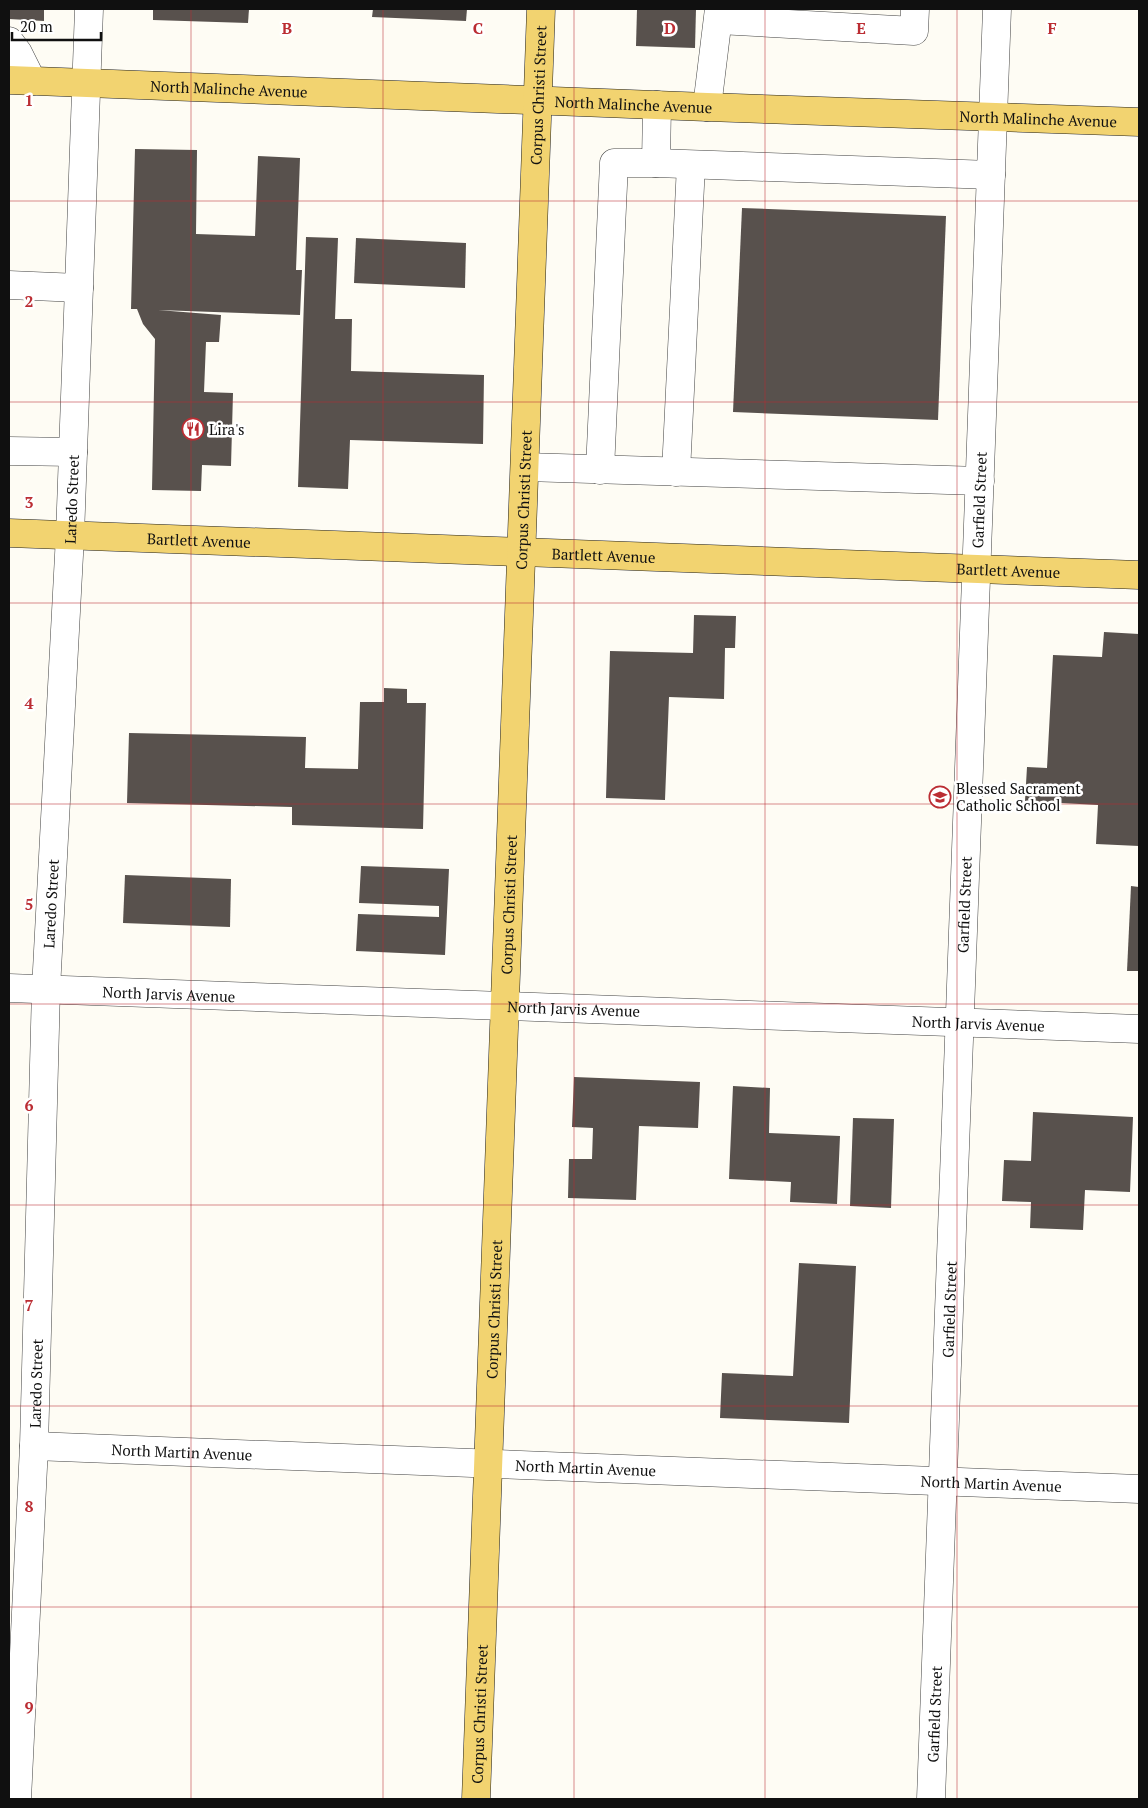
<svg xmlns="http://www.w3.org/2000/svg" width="1148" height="1808" viewBox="0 0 1148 1808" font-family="'PT Serif',serif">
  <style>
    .building { fill: #58514d }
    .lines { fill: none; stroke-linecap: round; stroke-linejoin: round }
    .minor-casing { stroke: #434343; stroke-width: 29 }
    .major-casing { stroke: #212121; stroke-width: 29 }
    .minor { stroke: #fff; stroke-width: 28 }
    .major { stroke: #f2d370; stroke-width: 28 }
    .grid { fill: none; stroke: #bb2d33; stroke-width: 1; stroke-opacity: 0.55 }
    .labels { text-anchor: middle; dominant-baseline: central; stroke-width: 5; stroke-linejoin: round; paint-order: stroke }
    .street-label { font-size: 15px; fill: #101010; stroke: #fff }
    .poi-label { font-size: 15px; fill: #101010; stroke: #fff; text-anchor: start }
    .grid-label { font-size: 16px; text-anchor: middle; font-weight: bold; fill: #bb2d33; stroke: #fff; stroke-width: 5; stroke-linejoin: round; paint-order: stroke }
  </style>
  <rect width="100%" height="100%" fill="#fefcf4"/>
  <g class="building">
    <path d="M 9,9 L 44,9 L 44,21 L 9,19 Z"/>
    <path d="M 153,9 L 249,9 L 248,23 L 153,20 Z"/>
    <path d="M 373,9 L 467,9 L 466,21 L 372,17 Z"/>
    <path d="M 637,9 L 696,9 L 695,48 L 636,46 Z"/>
    <path d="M 135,149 L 197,150 L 196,234 L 255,236 L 258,156 L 300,158 L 296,270 L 302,270 L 300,315 L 158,310 L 221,315 L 219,342 L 206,342 L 204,392 L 233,393 L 231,466 L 202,465 L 201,491 L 152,490 L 155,339 L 143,324 L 137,309 L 131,309 Z"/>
    <path d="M 742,208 L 946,216 L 938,420 L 733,412 Z"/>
    <path d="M 306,237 L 338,238 L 335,319 L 352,319 L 351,371 L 484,375 L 483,444 L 350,440 L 348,489 L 298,487 Z"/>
    <path d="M 356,238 L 466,243 L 465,288 L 354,283 Z"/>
    <path d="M 694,615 L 736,616 L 735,648 L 725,648 L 724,699 L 669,697 L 665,800 L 606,798 L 610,651 L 693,653 Z"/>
    <path d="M 1104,632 L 1139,634 L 1139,846 L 1096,844 L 1098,805 L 1025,801 L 1027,767 L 1047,768 L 1053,655 L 1102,657 Z"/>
    <path d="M 384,688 L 407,689 L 407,703 L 426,703 L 423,829 L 292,825 L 292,807 L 127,803 L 129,733 L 306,737 L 305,768 L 358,769 L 360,702 L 384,702 Z"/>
    <path d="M 361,866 L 449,869 L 445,955 L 356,951 L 358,914 L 439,917 L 439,906 L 359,903 Z"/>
    <path d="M 125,875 L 231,879 L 230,927 L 123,923 Z"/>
    <path d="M 1131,886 L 1139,887 L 1139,971 L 1127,971 Z"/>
    <path d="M 574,1077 L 700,1082 L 698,1128 L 639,1126 L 636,1200 L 568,1198 L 569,1159 L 592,1159 L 593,1128 L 572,1127 Z"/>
    <path d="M 733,1086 L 770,1088 L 769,1133 L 840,1136 L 837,1204 L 790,1202 L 791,1182 L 729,1179 Z"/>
    <path d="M 1033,1112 L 1133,1117 L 1130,1192 L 1085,1190 L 1083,1230 L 1030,1228 L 1031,1202 L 1002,1201 L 1004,1160 L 1031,1161 Z"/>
    <path d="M 853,1118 L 894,1119 L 891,1208 L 850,1206 Z"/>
    <path d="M 799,1263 L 856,1266 L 849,1423 L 720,1418 L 722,1373 L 793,1376 Z"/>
  </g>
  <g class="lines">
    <g class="minor-casing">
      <g id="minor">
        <path d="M 719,20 L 914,31 L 915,9"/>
        <path d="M 9,41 L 18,53 L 32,81"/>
        <path d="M 657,105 L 656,163 L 991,175"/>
        <path d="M 707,107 L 719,9"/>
        <path d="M 9,285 L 79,288"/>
        <path d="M 9,451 L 73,452"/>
        <path d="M 525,467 L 980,481"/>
        <path d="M 600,470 L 614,163 L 656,163"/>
        <path d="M 676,472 L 691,165"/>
        <path id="s1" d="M 9,988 L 1139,1029"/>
        <path id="s2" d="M 34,1446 L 1139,1489"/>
        <path id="s3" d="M 17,1799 L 34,1446 L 46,989 L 70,536 L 89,9"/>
        <path id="s4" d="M 931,1799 L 997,9"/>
      </g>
    </g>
    <g class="major-casing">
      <g id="major">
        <path id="s5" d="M 9,80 L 707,107 L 1139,122"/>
        <path id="s6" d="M 9,533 L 1139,575"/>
        <path id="s7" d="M 476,1799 L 541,9"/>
      </g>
    </g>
    <use href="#minor" class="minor"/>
    <use href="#major" class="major"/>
  </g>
  <path class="grid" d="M 191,9 L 191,1799M 383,9 L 383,1799M 574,9 L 574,1799M 765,9 L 765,1799M 957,9 L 957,1799M 9,201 L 1139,201M 9,402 L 1139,402M 9,603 L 1139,603M 9,804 L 1139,804M 9,1004 L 1139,1004M 9,1205 L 1139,1205M 9,1406 L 1139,1406M 9,1607 L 1139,1607"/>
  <defs>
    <g id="restaurant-ring" transform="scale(1.125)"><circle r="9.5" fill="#fff" stroke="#bb2d33" stroke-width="1.5"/><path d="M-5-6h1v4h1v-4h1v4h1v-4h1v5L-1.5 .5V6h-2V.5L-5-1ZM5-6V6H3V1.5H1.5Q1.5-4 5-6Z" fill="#bb2d33"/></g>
    <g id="school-ring" transform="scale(1.125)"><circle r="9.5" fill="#fff" stroke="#bb2d33" stroke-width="1.5"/><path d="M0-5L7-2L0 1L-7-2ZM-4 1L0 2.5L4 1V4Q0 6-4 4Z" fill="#bb2d33"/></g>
  </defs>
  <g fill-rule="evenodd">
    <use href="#restaurant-ring" x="193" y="429"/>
    <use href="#school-ring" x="940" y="797"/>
  </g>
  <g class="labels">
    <g class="street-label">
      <text stroke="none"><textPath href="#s5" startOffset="220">North Malinche Avenue</textPath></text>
      <text stroke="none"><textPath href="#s7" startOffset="1705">Corpus Christi Street</textPath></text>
      <text stroke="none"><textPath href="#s5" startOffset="625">North Malinche Avenue</textPath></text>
      <text stroke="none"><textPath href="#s5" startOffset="1030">North Malinche Avenue</textPath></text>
      <text stroke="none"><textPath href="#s3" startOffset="1301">Laredo Street</textPath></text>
      <text stroke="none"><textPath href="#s7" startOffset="1300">Corpus Christi Street</textPath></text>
      <text stroke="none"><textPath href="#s4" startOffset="1300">Garfield Street</textPath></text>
      <text stroke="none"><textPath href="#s6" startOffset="190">Bartlett Avenue</textPath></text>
      <text stroke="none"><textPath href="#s6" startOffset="595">Bartlett Avenue</textPath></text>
      <text stroke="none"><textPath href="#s6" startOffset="1000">Bartlett Avenue</textPath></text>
      <text stroke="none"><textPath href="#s3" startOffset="896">Laredo Street</textPath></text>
      <text stroke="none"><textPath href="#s7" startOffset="895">Corpus Christi Street</textPath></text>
      <text stroke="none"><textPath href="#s4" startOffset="895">Garfield Street</textPath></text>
      <text stroke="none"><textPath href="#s1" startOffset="160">North Jarvis Avenue</textPath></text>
      <text stroke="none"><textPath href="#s1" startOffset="565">North Jarvis Avenue</textPath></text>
      <text stroke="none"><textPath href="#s1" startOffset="970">North Jarvis Avenue</textPath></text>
      <text stroke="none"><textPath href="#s7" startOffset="490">Corpus Christi Street</textPath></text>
      <text stroke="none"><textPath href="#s4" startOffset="490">Garfield Street</textPath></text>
      <text stroke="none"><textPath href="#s3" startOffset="416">Laredo Street</textPath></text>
      <text stroke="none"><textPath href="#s2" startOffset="148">North Martin Avenue</textPath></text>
      <text stroke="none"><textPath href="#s2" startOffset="552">North Martin Avenue</textPath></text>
      <text stroke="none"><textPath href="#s2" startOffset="958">North Martin Avenue</textPath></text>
      <text stroke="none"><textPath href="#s7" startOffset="85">Corpus Christi Street</textPath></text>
      <text stroke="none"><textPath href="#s4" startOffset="85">Garfield Street</textPath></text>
    </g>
    <g class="poi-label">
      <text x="209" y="429">Lira's</text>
      <text x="956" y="788">Blessed Sacrament<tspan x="956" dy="17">Catholic School</tspan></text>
    </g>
  </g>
  <g class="grid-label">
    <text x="287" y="34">B</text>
    <text x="478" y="34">C</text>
    <text x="670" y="34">D</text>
    <text x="861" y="34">E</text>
    <text x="1052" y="34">F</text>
    <text x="29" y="106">1</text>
    <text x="29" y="307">2</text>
    <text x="29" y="508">3</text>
    <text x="29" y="709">4</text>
    <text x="29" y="910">5</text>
    <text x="29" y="1111">6</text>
    <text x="29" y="1311">7</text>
    <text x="29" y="1512">8</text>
    <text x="29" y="1713">9</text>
  </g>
  <rect width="1148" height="1808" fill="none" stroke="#101010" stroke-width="20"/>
  <path d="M12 32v8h89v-8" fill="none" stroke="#101010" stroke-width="2.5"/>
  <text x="20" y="32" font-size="15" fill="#101010" stroke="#ffffff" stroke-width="4" paint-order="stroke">20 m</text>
</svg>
